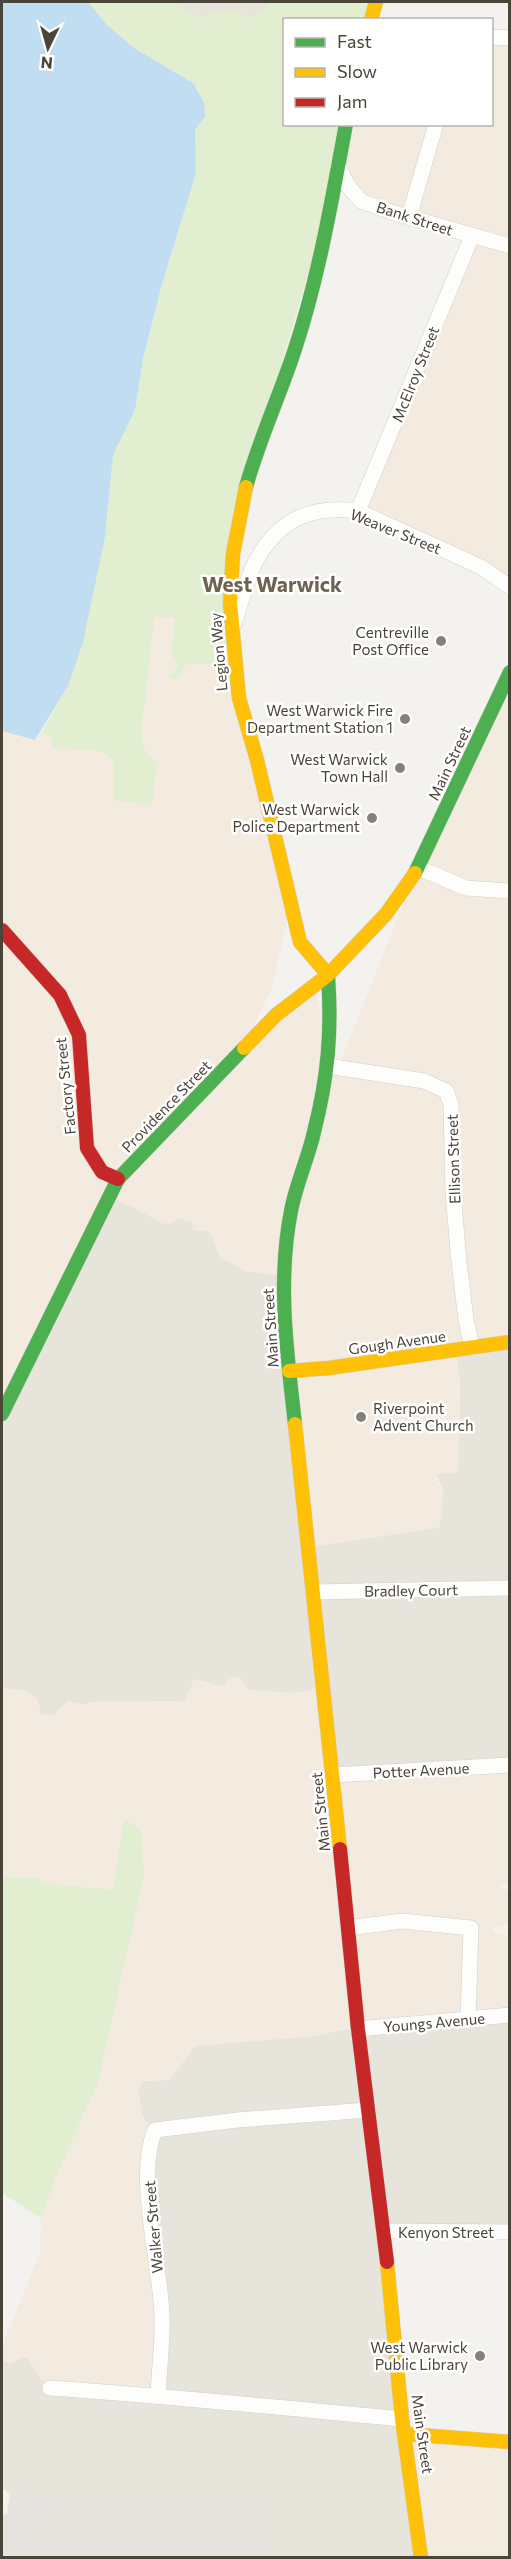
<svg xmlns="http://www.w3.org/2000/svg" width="511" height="2559" viewBox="0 0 511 2559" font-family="Commissioner,sans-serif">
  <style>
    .residential { fill: #e7e4dc }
    .commercial { fill: #f3ebdf }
    .industrial { fill: #e6e2de }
    .green { fill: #e1eecf }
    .water { fill: #c0ddf1 }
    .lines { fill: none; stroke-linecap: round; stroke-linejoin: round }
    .street-casing { stroke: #d2d0cb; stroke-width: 16 }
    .fast-casing { stroke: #d3cfc5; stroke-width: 15 }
    .slow-casing { stroke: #d3cfc5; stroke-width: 15 }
    .jam-casing { stroke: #d3cfc5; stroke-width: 15 }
    .street { stroke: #fdfdfc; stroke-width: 15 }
    .fast { stroke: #4caf50; stroke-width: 14 }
    .slow { stroke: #ffc107; stroke-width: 14 }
    .jam { stroke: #c62828; stroke-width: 14 }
    .poi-dot { fill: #868178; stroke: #fff; stroke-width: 2 }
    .labels { text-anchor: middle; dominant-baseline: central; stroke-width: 5; stroke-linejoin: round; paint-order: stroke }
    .street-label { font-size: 15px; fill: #4b4439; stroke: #fff }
    .poi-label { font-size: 15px; fill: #4b4439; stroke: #fff; text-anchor: end }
    .district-label { font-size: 21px; font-weight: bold; fill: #6e6250; stroke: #fff }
  </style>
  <rect width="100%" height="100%" fill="#f4f2ee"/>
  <g class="residential">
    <path d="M 173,2 L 271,2 L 265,12 L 250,18 L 220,11 L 205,18 L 183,11 Z"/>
    <path d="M 116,1199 L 192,1222 L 284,1276 L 444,1494 L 436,1474 L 458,1472 L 460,1381 L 456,1353 L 509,1345 L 509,1767 L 335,1776 L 321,1688 L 294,1693 L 248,1690 L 240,1677 L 223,1687 L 195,1679 L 185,1701 L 90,1702 L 86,1705 L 68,1701 L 53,1716 L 41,1714 L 27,1691 L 2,1688 L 2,1412 Z"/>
    <path d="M 509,2015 L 509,2234 L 384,2233 L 420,2557 L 267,2557 L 268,2512 L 265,2510 L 10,2494 L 2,2488 L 2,2360 L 10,2363 L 21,2358 L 28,2358 L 146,2187 L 154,2132 L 142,2115 L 138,2091 L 142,2081 L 169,2080 L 195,2046 L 313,2036 L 354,2027 Z"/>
  </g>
  <g class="commercial">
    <path d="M 492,39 L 509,39 L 509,585 L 358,511 L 468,236 L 355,196 L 340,151 L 346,125 L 492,124 Z"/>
    <path d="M 175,616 L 171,654 L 178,666 L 169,677 L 176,681 L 184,665 L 234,662 L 288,917 L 271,991 L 249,1035 L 316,991 L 333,1062 L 340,1063 L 405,899 L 509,671 L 509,1345 L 456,1353 L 460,1381 L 458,1472 L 436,1474 L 438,1484 L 444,1494 L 439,1528 L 309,1547 L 284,1276 L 245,1271 L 220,1257 L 210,1232 L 193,1230 L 192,1222 L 179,1218 L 172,1223 L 164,1224 L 116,1199 L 2,1411 L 2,731 L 35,740 L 41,733 L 51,737 L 52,748 L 100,751 L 113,760 L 157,765 L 146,752 L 141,737 L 154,618 Z"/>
    <path d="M 240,1677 L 248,1690 L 294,1693 L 321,1688 L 331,1772 L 509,1767 L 509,1884 L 499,1886 L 509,1891 L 509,1923 L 493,1928 L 495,1933 L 509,1935 L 509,2015 L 354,2028 L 313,2036 L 195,2046 L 169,2080 L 142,2081 L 138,2091 L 142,2115 L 154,2132 L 152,2138 L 162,2313 L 156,2389 L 42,2381 L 28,2358 L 21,2358 L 11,2363 L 2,2360 L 2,2347 L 40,2252 L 41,2218 L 55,2179 L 98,2082 L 144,1877 L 124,1821 L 113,1890 L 39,1883 L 41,1878 L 2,1877 L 2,1688 L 27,1691 L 38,1700 L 41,1714 L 53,1716 L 68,1701 L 86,1705 L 90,1702 L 185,1701 L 194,1679 L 223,1687 L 228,1679 Z"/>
    <path d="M 406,2435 L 509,2443 L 509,2557 L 420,2557 Z"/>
  </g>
  <path class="industrial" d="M 10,2494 L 265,2510 L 268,2512 L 267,2557 L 2,2557 L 2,2516 L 7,2513 Z"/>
  <g class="green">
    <path d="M 88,2 L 173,2 L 183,11 L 205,18 C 209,16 215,12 219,11 C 241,7 254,31 271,2 L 376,2 L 371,19 L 284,20 L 284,124 L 346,125 L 337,175 L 239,510 L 234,662 L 185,665 L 176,681 L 168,677 L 178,666 L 171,654 L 175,617 L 154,618 L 141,737 L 146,752 L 157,764 L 152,805 L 113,800 L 113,760 L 100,751 L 52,748 L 51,737 L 41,733 L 68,686 L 105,537 L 113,455 L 135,410 L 143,359 L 162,284 L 196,173 L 193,83 L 134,48 L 107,25 Z"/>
    <path d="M 124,1820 L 141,1830 L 144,1877 L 98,2082 L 55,2179 L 41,2218 L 2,2193 L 2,1877 L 41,1878 L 40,1883 L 113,1890 Z"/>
  </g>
  <path class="water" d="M 2,2 L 88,2 L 107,25 L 134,48 L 193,83 L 204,103 L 205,116 L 195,130 L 196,173 L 162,284 L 143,359 L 135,410 L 113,455 L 105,537 L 83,642 L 68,686 L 35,740 L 2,731 Z"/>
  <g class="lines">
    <g class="street-casing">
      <g id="street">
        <path d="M 492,37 L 510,38"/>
        <path d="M 338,166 L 348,186 L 361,201 L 394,213 L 510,246"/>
        <path d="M 409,217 L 436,124"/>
        <path d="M 358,511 L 472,236"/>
        <path d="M 234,624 C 241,604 246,578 257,559 C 280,518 313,505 358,511 L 481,567 L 510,587"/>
        <path d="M 419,868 L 466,888 L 510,891"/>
        <path d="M 328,1066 L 424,1081 L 446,1091 L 451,1104 L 453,1192 L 459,1262 L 466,1320 L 472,1347"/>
        <path d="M 314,1592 L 508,1588"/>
        <path d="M 333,1775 L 510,1765"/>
        <path d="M 348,1928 L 402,1921 L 471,1928 L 468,2019"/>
        <path d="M 358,2029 L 510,2015"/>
        <path d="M 383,2231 L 510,2232"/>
        <path d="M 50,2388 C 168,2396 285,2408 402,2419"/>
        <path d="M 158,2395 C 159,2369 163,2343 162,2317 C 161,2265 135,2177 155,2130 L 238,2120 L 368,2110"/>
      </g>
    </g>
    <g class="fast-casing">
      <g id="fast">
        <path d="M 246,487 C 259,440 280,395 295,349 C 319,276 332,199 346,124"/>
        <path d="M 415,873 L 510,672"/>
        <path d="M 2,1414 L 118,1179 L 244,1048"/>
        <path d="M 295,1424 C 287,1353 277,1282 291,1211 C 296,1184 308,1159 314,1132 C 328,1077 332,1032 328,975 L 324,970"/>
      </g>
    </g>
    <g class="slow-casing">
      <g id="slow">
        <path d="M 371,20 L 376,2"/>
        <path d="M 246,487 L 233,554 L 230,603 L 239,698 L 257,760 L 300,942 L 324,970"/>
        <path d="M 244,1048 L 276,1015 L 328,975 L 386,914 L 415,873"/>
        <path d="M 289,1371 L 329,1368 L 510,1342"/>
        <path d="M 295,1424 L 340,1849"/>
        <path d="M 387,2262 L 402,2419 L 421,2558"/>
        <path d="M 406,2434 L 510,2442"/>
      </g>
    </g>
    <g class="jam-casing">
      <g id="jam">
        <path d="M 2,930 L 60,995 L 79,1035 L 87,1148 L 102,1172 L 118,1179"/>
        <path d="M 340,1849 L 358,2029 L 387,2262"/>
      </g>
    </g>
    <use href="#street" class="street"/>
    <use href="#fast" class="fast"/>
    <use href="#slow" class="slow"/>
    <use href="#jam" class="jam"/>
  </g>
  <g class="poi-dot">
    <circle cx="441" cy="641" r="6"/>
    <circle cx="405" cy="719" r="6"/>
    <circle cx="400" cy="768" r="6"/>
    <circle cx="372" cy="818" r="6"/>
    <circle cx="361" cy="1417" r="6"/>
    <circle cx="480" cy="2356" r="6"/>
  </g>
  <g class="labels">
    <g class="street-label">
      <text transform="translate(415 218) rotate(18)">Bank Street</text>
      <text transform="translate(415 374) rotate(-68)">McElroy Street</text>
      <text transform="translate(396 531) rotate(22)">Weaver Street</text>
      <text transform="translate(218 652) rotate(-95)">Legion Way</text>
      <text transform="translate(449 763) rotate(-65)">Main Street</text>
      <text transform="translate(65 1086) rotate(-96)">Factory Street</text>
      <text transform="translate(166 1106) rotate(-46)">Providence Street</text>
      <text transform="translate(453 1159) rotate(-92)">Ellison Street</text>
      <text transform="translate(270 1328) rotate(-94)">Main Street</text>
      <text transform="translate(397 1342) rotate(-8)">Gough Avenue</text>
      <text transform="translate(411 1590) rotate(-1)">Bradley Court</text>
      <text transform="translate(421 1770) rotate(-3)">Potter Avenue</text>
      <text transform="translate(320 1812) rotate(-96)">Main Street</text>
      <text transform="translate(434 2022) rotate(-5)">Youngs Avenue</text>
      <text transform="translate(153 2227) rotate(-95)">Walker Street</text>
      <text x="446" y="2232">Kenyon Street</text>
      <text transform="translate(423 2434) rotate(82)">Main Street</text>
    </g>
    <g class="poi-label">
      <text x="429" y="632">Centreville<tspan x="429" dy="17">Post Office</tspan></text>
      <text x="393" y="710">West Warwick Fire<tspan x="393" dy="17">Department Station 1</tspan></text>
      <text x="388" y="759">West Warwick<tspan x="388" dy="17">Town Hall</tspan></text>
      <text x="360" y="809">West Warwick<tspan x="360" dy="17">Police Department</tspan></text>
      <text x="373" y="1408" text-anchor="start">Riverpoint<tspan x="373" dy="17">Advent Church</tspan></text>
      <text x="468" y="2347">West Warwick<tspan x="468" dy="17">Public Library</tspan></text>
    </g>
    <g class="district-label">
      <text x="272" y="583">West Warwick</text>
    </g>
  </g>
  <rect width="511" height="2559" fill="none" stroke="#4b4439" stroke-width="6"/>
  <rect x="283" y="18" width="210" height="108" fill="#ffffff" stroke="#b7b4b0" stroke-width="1.5"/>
  <rect x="295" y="38" width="30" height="9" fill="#4caf50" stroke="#b7b4b0" stroke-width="1.5"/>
  <text x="337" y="48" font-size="18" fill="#4b4439">Fast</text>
  <rect x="295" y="68" width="30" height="9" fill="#ffc107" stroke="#b7b4b0" stroke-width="1.5"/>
  <text x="337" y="78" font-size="18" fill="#4b4439">Slow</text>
  <rect x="295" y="98" width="30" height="9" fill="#c62828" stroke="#b7b4b0" stroke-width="1.5"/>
  <text x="337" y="108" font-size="18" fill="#4b4439">Jam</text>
  <g transform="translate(48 48) rotate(185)" stroke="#ffffff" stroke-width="4.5" paint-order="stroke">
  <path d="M0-4.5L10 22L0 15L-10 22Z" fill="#4b4439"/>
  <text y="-9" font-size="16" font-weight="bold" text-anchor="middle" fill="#4b4439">N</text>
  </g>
</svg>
